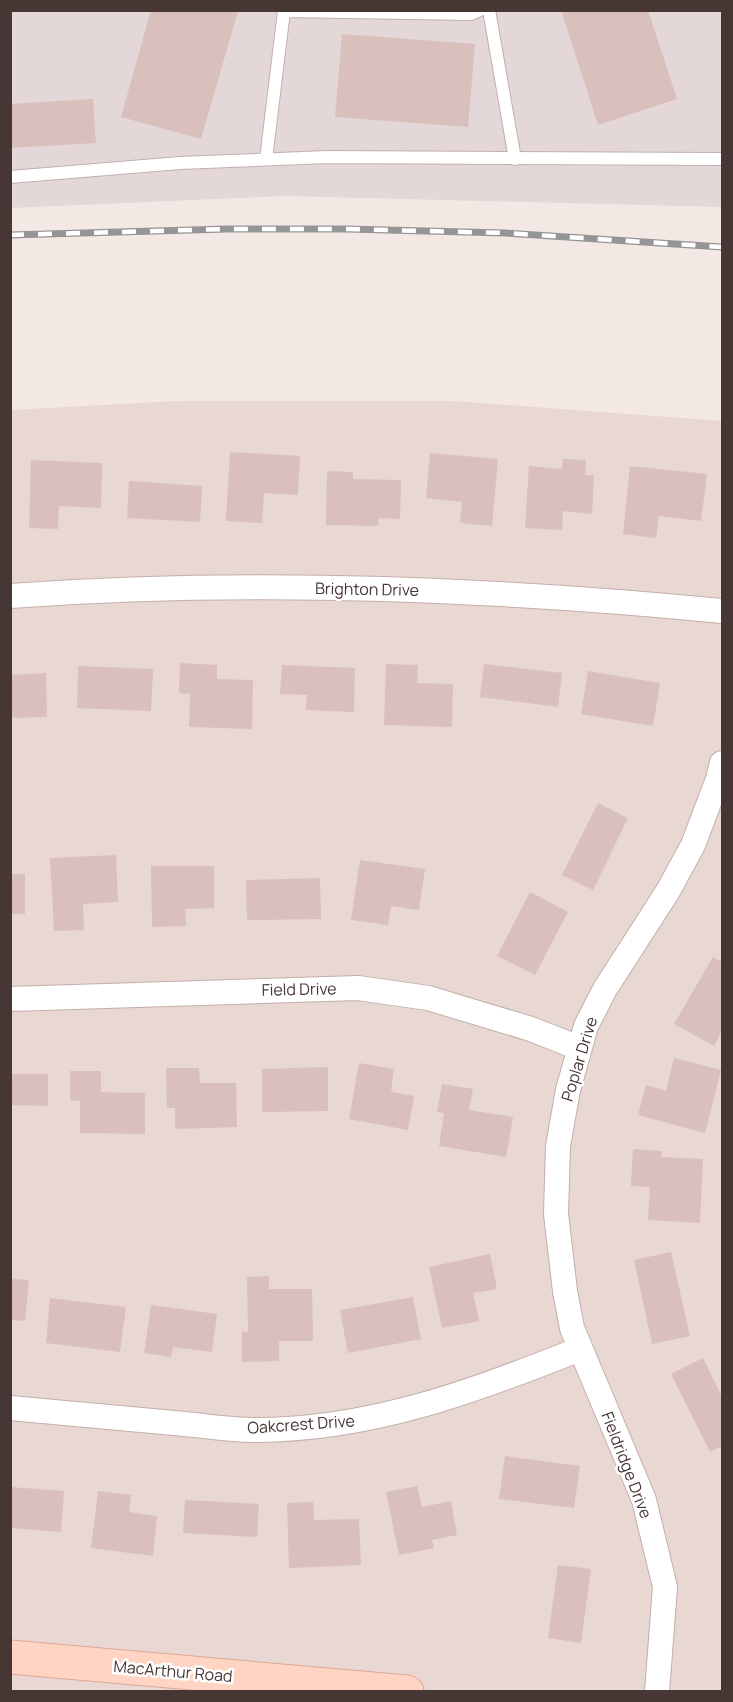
<svg xmlns="http://www.w3.org/2000/svg" width="733" height="1702" viewBox="0 0 733 1702" font-family="Manrope,sans-serif">
  <style>
    .residential { fill: #e8d7d2 }
    .industrial { fill: #e3d8d7 }
    .building { fill: #d9c0bc }
    .lines { fill: none; stroke-linecap: round; stroke-linejoin: round }
    .lane-casing { stroke: #c3afaa; stroke-width: 14 }
    .street-casing { stroke: #c3afaa; stroke-width: 26 }
    .secondary-casing { stroke: #dda895; stroke-width: 35 }
    .lane { stroke: #fff; stroke-width: 12 }
    .street { stroke: #fff; stroke-width: 24 }
    .secondary { stroke: #ffd4c3; stroke-width: 33 }
    .rail-casing { stroke: #959595; stroke-width: 7 }
    .rail { stroke: #fff; stroke-width: 4.5; stroke-dasharray: 14; stroke-linecap: butt }
    .labels { text-anchor: middle; dominant-baseline: central; stroke-width: 5; stroke-linejoin: round; paint-order: stroke }
    .street-label { font-size: 16px; fill: #463634; stroke: #fff }
  </style>
  <rect width="100%" height="100%" fill="#f4e8e5"/>
  <path class="residential" d="M 178,401 L 453,401 L 722,421 L 722,1691 L 11,1692 L 11,410 Z"/>
  <path class="industrial" d="M 10,11 L 722,11 L 722,207 L 285,196 L 11,208 Z"/>
  <g class="building">
    <path d="M 151,10 L 238,11 L 201,139 L 121,117 Z"/>
    <path d="M 561,10 L 648,10 L 677,99 L 598,125 Z"/>
    <path d="M 342,34 L 475,44 L 468,127 L 335,117 Z"/>
    <path d="M 93,99 L 96,143 L 10,148 L 10,104 Z"/>
    <path d="M 230,452 L 300,456 L 298,495 L 264,493 L 262,523 L 226,521 Z"/>
    <path d="M 430,453 L 498,459 L 492,526 L 460,523 L 462,502 L 426,498 Z"/>
    <path d="M 563,459 L 586,460 L 585,475 L 594,475 L 592,514 L 563,511 L 562,530 L 525,528 L 529,466 L 562,469 Z"/>
    <path d="M 31,460 L 102,463 L 101,508 L 59,506 L 58,529 L 29,528 Z"/>
    <path d="M 630,466 L 707,474 L 701,521 L 659,516 L 656,538 L 623,534 Z"/>
    <path d="M 327,471 L 353,472 L 353,479 L 401,480 L 400,519 L 379,518 L 378,526 L 326,525 Z"/>
    <path d="M 129,481 L 202,486 L 200,522 L 127,518 Z"/>
    <path d="M 180,663 L 217,665 L 217,679 L 253,680 L 252,729 L 189,727 L 190,694 L 179,693 Z"/>
    <path d="M 386,664 L 418,665 L 417,683 L 453,684 L 452,727 L 384,725 Z"/>
    <path d="M 484,664 L 562,673 L 558,707 L 480,697 Z"/>
    <path d="M 282,665 L 355,668 L 354,712 L 306,710 L 307,695 L 280,694 Z"/>
    <path d="M 78,666 L 153,669 L 151,711 L 77,708 Z"/>
    <path d="M 588,671 L 660,683 L 653,726 L 581,714 Z"/>
    <path d="M 46,673 L 47,717 L 10,718 L 10,675 Z"/>
    <path d="M 598,803 L 628,818 L 593,890 L 562,875 Z"/>
    <path d="M 116,855 L 118,902 L 83,904 L 84,930 L 54,931 L 50,858 Z"/>
    <path d="M 360,860 L 425,869 L 419,910 L 391,906 L 388,925 L 351,920 Z"/>
    <path d="M 151,866 L 214,866 L 214,908 L 185,909 L 186,926 L 152,927 Z"/>
    <rect x="10" y="874" width="15" height="40"/>
    <path d="M 320,878 L 321,919 L 247,920 L 246,880 Z"/>
    <path d="M 530,892 L 568,912 L 535,975 L 497,956 Z"/>
    <path d="M 713,957 L 722,962 L 722,1030 L 714,1046 L 674,1024 Z"/>
    <path d="M 674,1058 L 721,1070 L 705,1133 L 638,1115 L 646,1085 L 666,1091 Z"/>
    <path d="M 359,1063 L 394,1069 L 391,1092 L 414,1096 L 408,1130 L 349,1119 Z"/>
    <path d="M 328,1067 L 328,1111 L 262,1112 L 262,1069 Z"/>
    <path d="M 166,1068 L 199,1068 L 200,1083 L 236,1083 L 237,1127 L 175,1129 L 175,1108 L 167,1108 Z"/>
    <path d="M 70,1071 L 101,1071 L 101,1092 L 145,1093 L 145,1134 L 80,1133 L 80,1101 L 70,1100 Z"/>
    <path d="M 10,1074 L 48,1074 L 48,1106 L 10,1105 Z"/>
    <path d="M 442,1084 L 473,1089 L 469,1110 L 513,1117 L 506,1157 L 439,1146 L 444,1113 L 437,1112 Z"/>
    <path d="M 633,1149 L 662,1151 L 661,1157 L 703,1159 L 700,1223 L 648,1220 L 650,1187 L 631,1186 Z"/>
    <path d="M 671,1252 L 690,1336 L 652,1344 L 634,1260 Z"/>
    <path d="M 490,1254 L 497,1289 L 473,1293 L 479,1321 L 442,1328 L 429,1267 Z"/>
    <path d="M 269,1276 L 269,1289 L 312,1289 L 313,1341 L 279,1341 L 279,1361 L 242,1362 L 242,1332 L 248,1332 L 247,1277 Z"/>
    <path d="M 10,1279 L 29,1280 L 25,1321 L 10,1320 Z"/>
    <path d="M 413,1297 L 421,1339 L 348,1353 L 340,1310 Z"/>
    <path d="M 50,1298 L 126,1307 L 120,1352 L 46,1343 Z"/>
    <path d="M 151,1305 L 217,1314 L 212,1352 L 173,1347 L 171,1357 L 144,1353 Z"/>
    <path d="M 703,1358 L 722,1397 L 722,1446 L 710,1452 L 671,1374 Z"/>
    <path d="M 505,1456 L 580,1466 L 574,1508 L 499,1499 Z"/>
    <path d="M 417,1486 L 422,1507 L 451,1501 L 457,1535 L 432,1540 L 434,1548 L 399,1555 L 386,1492 Z"/>
    <path d="M 10,1487 L 64,1491 L 61,1532 L 10,1528 Z"/>
    <path d="M 98,1491 L 131,1495 L 129,1512 L 157,1516 L 153,1556 L 91,1548 Z"/>
    <path d="M 185,1500 L 259,1504 L 257,1537 L 183,1533 Z"/>
    <path d="M 313,1502 L 314,1520 L 359,1519 L 361,1565 L 289,1568 L 287,1503 Z"/>
    <path d="M 558,1565 L 591,1569 L 581,1643 L 548,1638 Z"/>
  </g>
  <g class="lines">
    <g class="lane-casing">
      <g id="lane">
        <path d="M 489,10 L 515,159"/>
        <path d="M 266,159 L 284,11 L 471,14 L 480,10"/>
        <path d="M 10,177 L 180,163 L 327,157 L 722,159"/>
      </g>
    </g>
    <g class="street-casing">
      <g id="street">
        <path d="M 10,596 C 248,579 486,588 722,611"/>
        <path d="M 10,999 L 358,988 L 428,998 L 531,1029 L 579,1048"/>
        <path d="M 10,1408 C 65,1413 119,1418 174,1423 C 201,1425 228,1430 255,1430 C 370,1430 475,1391 580,1349"/>
        <path d="M 657,1692 L 665,1587 L 644,1500 L 572,1328 L 565,1291 L 556,1214 L 558,1146 L 568,1090 L 586,1026 L 605,989 L 668,891 L 693,845 L 718,779 L 722,763"/>
      </g>
    </g>
    <g class="secondary-casing">
      <path id="secondary" d="M 10,1657 L 407,1692"/>
    </g>
    <use href="#lane" class="lane"/>
    <use href="#street" class="street"/>
    <use href="#secondary" class="secondary"/>
    <g class="rail-casing">
      <path id="rail" d="M 10,235 L 227,229 L 347,229 L 505,233 L 722,247"/>
    </g>
    <use href="#rail" class="rail"/>
  </g>
  <g class="labels">
    <g class="street-label">
      <text transform="translate(367 589) rotate(1)">Brighton Drive</text>
      <text transform="translate(299 989) rotate(-1)">Field Drive</text>
      <text transform="translate(579 1059) rotate(-73)">Poplar Drive</text>
      <text transform="translate(301 1424) rotate(-4)">Oakcrest Drive</text>
      <text transform="translate(627 1465) rotate(69)">Fieldridge Drive</text>
      <text transform="translate(173 1671) rotate(5)">MacArthur Road</text>
    </g>
  </g>
  <rect width="733" height="1702" fill="none" stroke="#463634" stroke-width="24"/>
</svg>
